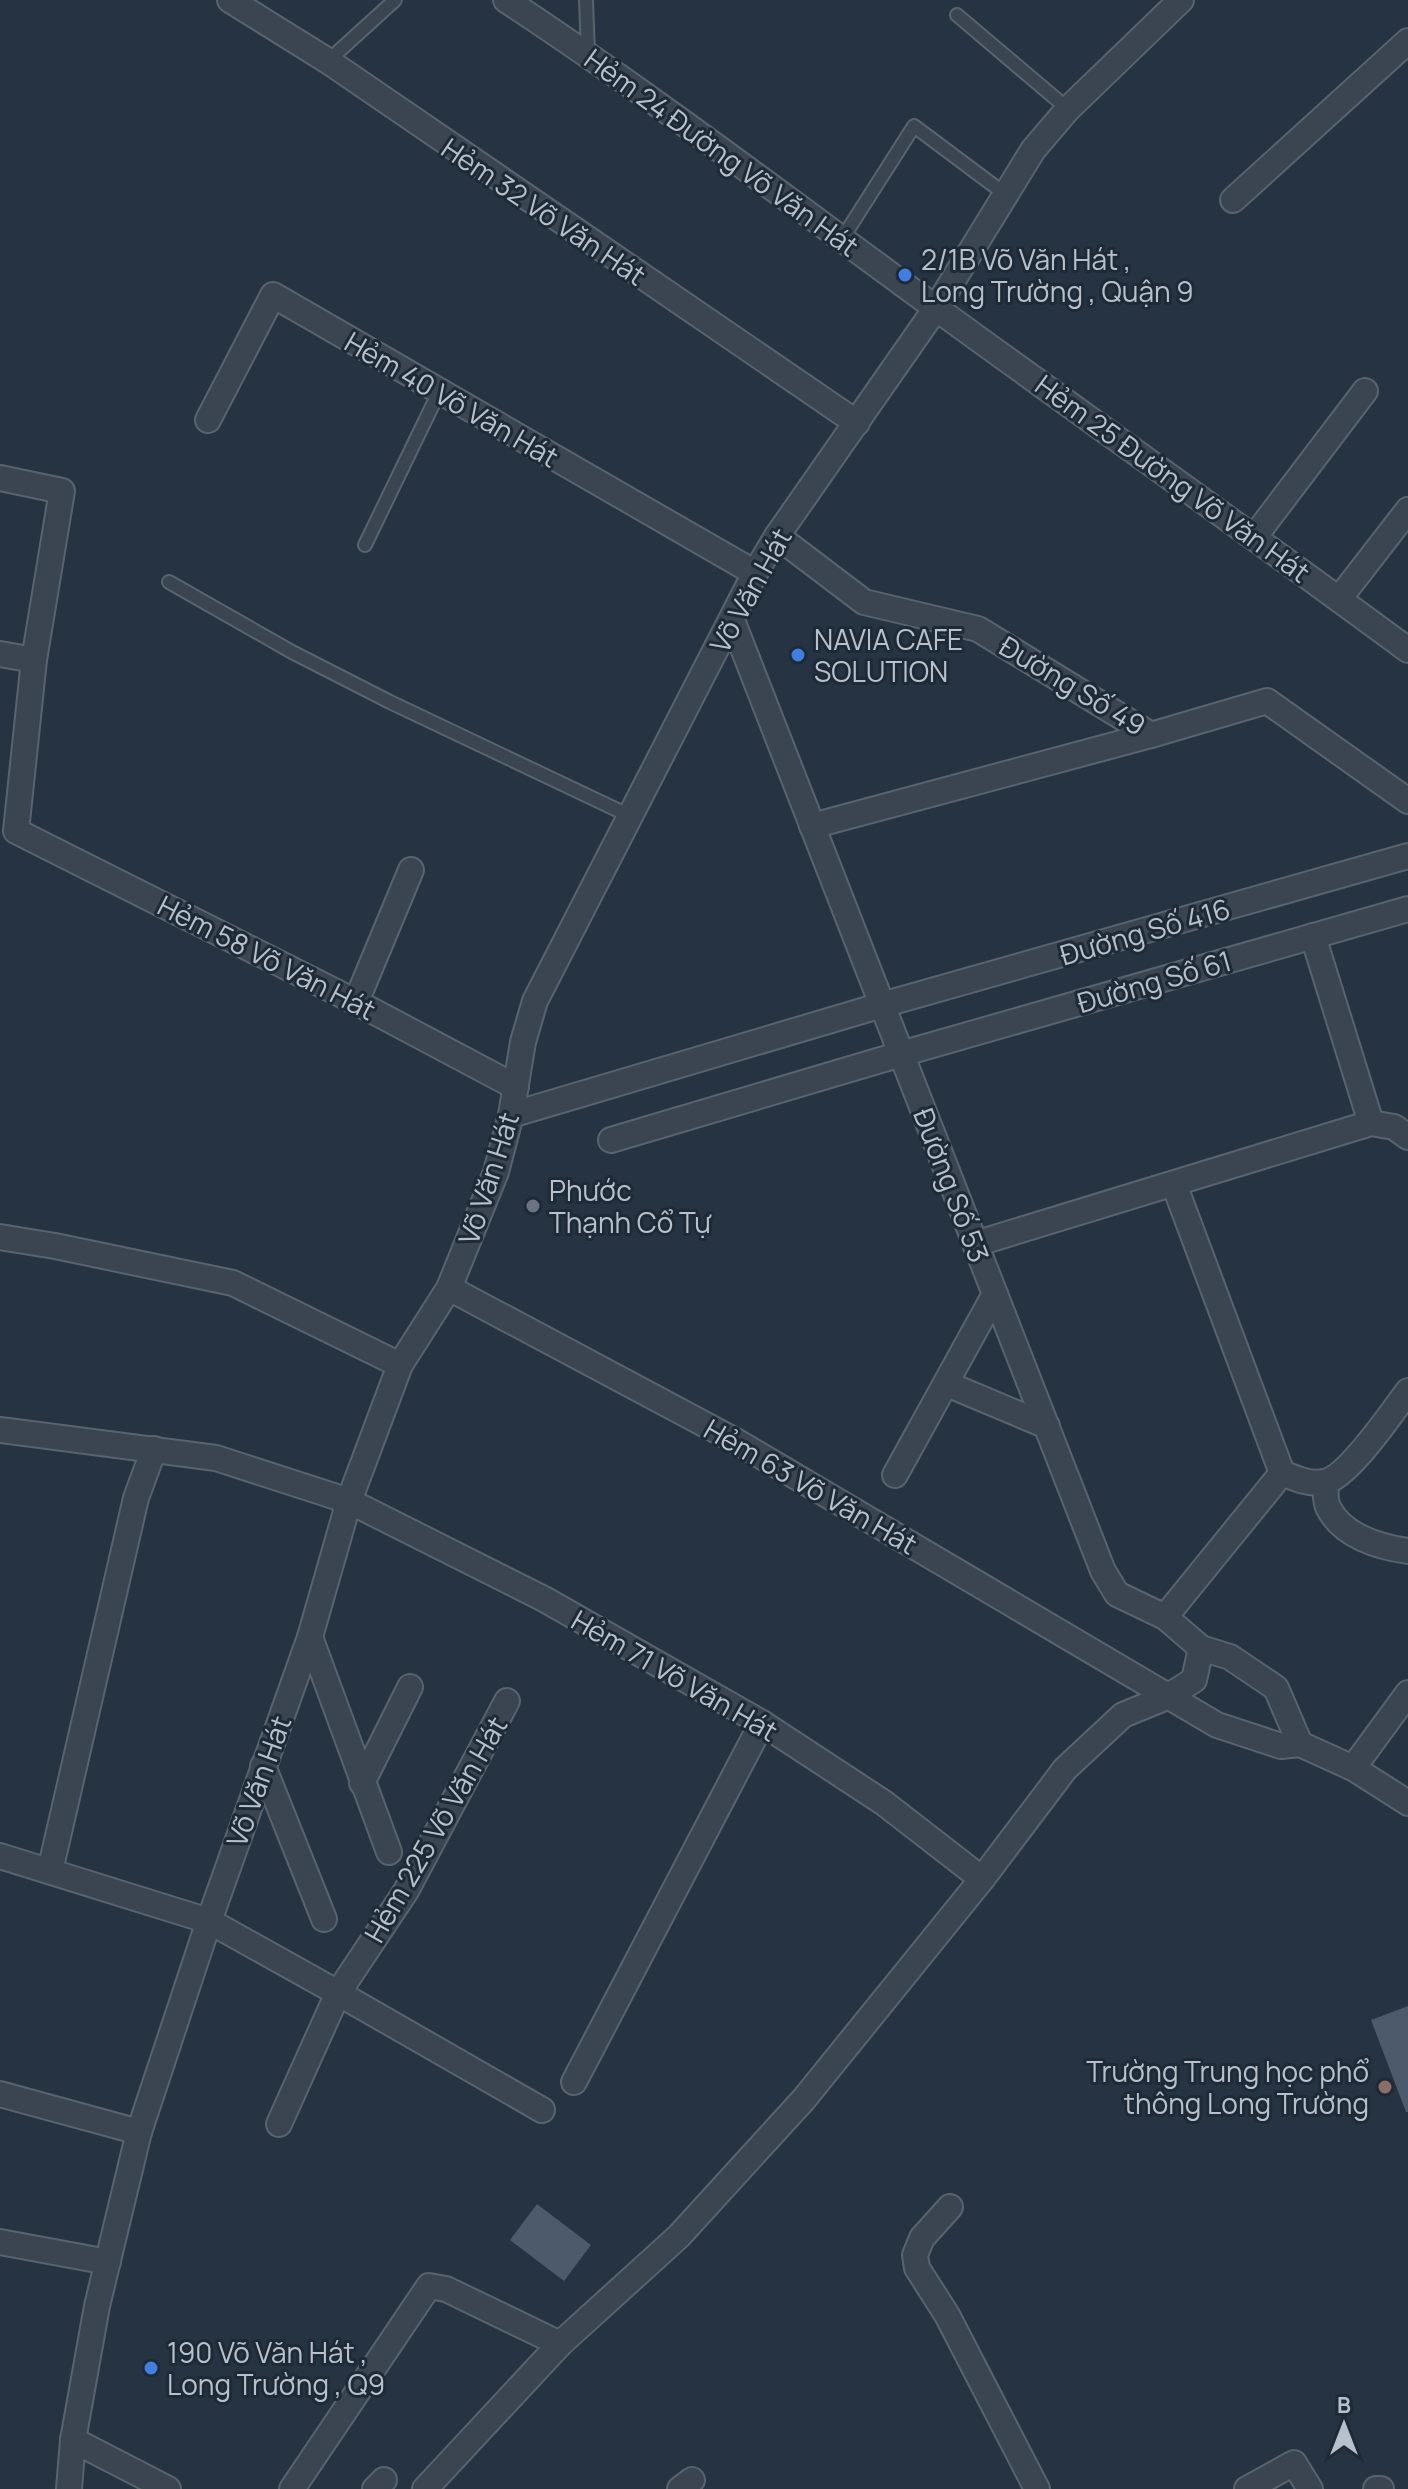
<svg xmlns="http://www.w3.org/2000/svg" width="1408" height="2489" viewBox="0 0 1408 2489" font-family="Manrope,sans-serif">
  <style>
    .building { fill: #4c5a6b }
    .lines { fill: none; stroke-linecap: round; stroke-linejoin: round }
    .service-casing { stroke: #58636e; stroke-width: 16 }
    .minor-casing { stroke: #58636e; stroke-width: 28 }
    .service { stroke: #3a4551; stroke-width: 12 }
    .minor { stroke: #3a4551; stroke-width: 24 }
    .shop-dot { fill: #3f7fe0; stroke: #1e2a37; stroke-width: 3 }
    .worship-dot { fill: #6b7280; stroke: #1e2a37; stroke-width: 3 }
    .education-dot { fill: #8d6e63; stroke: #1e2a37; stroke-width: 3 }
    .labels { text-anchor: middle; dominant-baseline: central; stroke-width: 6; stroke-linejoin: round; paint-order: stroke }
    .street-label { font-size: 28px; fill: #b7c0cb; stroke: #1e2a37 }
    .poi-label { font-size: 28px; fill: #b7c0cb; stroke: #1e2a37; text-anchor: start }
  </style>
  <rect width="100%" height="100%" fill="#253342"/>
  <g class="building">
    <path d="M 1408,2006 L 1408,2112 L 1406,2112 L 1371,2020 Z"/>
    <path d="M 537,2204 L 591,2245 L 564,2281 L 510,2240 Z"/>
  </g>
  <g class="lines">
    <g class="service-casing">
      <g id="service">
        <path d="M 586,0 L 588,54"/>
        <path d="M 957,15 L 1068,109"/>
        <path d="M 328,61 L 395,0"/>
        <path d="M 842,239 L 914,126 L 1005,194"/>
        <path d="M 365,545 L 439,392"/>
        <path d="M 169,582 L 292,652 L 390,702 L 630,816"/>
      </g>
    </g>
    <g class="minor-casing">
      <g id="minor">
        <path d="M 230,0 L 328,61 L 857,423"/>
        <path d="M 506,0 C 652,96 792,203 933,306 C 1091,421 1251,534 1408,650"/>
        <path d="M 1233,200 L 1408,41"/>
        <path d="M 208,420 L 273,295 L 755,573"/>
        <path d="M 0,478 L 62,491 L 34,660 L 16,831 L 356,1002 L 516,1087"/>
        <path d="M 777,536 L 864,602 L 978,629 L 1151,735 L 1267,701 L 1408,801"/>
        <path d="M 1255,536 L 1365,391"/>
        <path d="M 1339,599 L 1408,510"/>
        <path d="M 0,654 L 34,660"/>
        <path d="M 812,826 L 1151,735"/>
        <path d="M 1313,936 L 1371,1123"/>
        <path d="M 356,1002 L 411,870"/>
        <path d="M 511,1115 L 882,1005 L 1408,856"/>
        <path d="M 611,1140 L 901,1054 L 1408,909"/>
        <path d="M 1174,1184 L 1282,1473 C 1294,1478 1310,1485 1324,1482 C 1348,1478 1392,1412 1408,1391"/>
        <path d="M 0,1237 L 55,1246 L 233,1283 L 400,1365"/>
        <path d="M 975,1244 L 1371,1123 L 1394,1127 L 1408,1137"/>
        <path d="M 449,1288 L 734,1440 L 1217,1725 L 1281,1746 L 1300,1744"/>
        <path d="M 947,1384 L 1047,1426"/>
        <path d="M 0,1430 L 216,1458 L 349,1501 L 544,1599 L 762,1723 L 884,1803 L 982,1879"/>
        <path d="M 895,1475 L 995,1294"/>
        <path d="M 1325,1482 C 1326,1490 1325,1501 1328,1507 C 1342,1536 1379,1547 1408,1551"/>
        <path d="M 1165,1617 L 1282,1473"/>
        <path d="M 310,1637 L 389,1852"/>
        <path d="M 1201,1648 L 1230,1657 L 1276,1688 L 1300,1744 L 1353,1768 L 1408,1803"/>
        <path d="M 263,1766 L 324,1919"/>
        <path d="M 1353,1768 L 1408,1693"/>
        <path d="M 362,1783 L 410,1687"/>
        <path d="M 0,1856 L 209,1921 L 338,1993 L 406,1891 L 507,1701"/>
        <path d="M 50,1871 L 136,1498 L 154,1449"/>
        <path d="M 574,2082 L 762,1723"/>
        <path d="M 0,2094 L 139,2132"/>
        <path d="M 279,2124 L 338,1993 L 542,2110"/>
        <path d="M 950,2207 L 922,2238 L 915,2255 L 917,2268 L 947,2315 L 1037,2489"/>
        <path d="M 0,2242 L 108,2262"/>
        <path d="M 73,2440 L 168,2489"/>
        <path d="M 69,2489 L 73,2440 L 97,2306 L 139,2132 L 209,1921 L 310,1637 L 349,1501 L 400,1365 L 449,1288 L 496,1172 L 511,1115 L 523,1042 L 535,1001 L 755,573 L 777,536 L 936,308 L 1033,150 L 1068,109 L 1181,0"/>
        <path d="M 292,2489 L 429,2286 L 446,2289 L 560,2344"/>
        <path d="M 375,2489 L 384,2480"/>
        <path d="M 425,2489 L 560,2344 L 679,2236 L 804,2099 L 982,1879 L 1065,1769 L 1123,1715 L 1167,1697 L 1194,1680 L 1201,1648 L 1165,1617 L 1117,1594 L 1103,1571 L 732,620"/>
        <path d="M 680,2489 L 692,2480"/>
        <path d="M 1247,2489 L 1294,2463 L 1310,2489"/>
        <path d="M 1376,2489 L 1381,2489"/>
      </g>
    </g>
    <use href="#service" class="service"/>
    <use href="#minor" class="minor"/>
  </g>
  <g class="shop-dot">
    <circle cx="905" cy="275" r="8"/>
    <circle cx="798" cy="655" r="8"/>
    <circle cx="151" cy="2368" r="8"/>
  </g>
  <circle class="worship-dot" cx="533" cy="1206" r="8"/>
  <circle class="education-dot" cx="1385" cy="2087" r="8"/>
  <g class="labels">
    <g class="street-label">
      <text transform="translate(722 152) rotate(36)">Hẻm 24 Đường Võ Văn Hát</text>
      <text transform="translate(544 211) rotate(34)">Hẻm 32 Võ Văn Hát</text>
      <text transform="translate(452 399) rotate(30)">Hẻm 40 Võ Văn Hát</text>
      <text transform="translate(1173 478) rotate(36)">Hẻm 25 Đường Võ Văn Hát</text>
      <text transform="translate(750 590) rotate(-61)">Võ Văn Hát</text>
      <text transform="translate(1073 685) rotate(31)">Đường Số 49</text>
      <text transform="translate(1145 931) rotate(-16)">Đường Số 416</text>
      <text transform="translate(267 957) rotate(27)">Hẻm 58 Võ Văn Hát</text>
      <text transform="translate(1154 981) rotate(-16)">Đường Số 61</text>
      <text transform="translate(488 1178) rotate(-72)">Võ Văn Hát</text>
      <text transform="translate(952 1185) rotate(69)">Đường Số 53</text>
      <text transform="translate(811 1486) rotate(30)">Hẻm 63 Võ Văn Hát</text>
      <text transform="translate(675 1675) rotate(30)">Hẻm 71 Võ Văn Hát</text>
      <text transform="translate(258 1781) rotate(-70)">Võ Văn Hát</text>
      <text transform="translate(435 1829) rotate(-60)">Hẻm 225 Võ Văn Hát</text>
    </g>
    <g class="poi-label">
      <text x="921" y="259">2/1B Võ Văn Hát ,<tspan x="921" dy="32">Long Trường , Quận 9</tspan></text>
      <text x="814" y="639">NAVIA CAFE<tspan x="814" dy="32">SOLUTION</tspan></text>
      <text x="549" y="1190">Phước<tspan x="549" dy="32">Thạnh Cổ Tự</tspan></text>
      <text x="1369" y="2071" text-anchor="end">Trường Trung học phổ<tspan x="1369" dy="32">thông Long Trường</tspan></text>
      <text x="167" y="2352">190 Võ Văn Hát ,<tspan x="167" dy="32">Long Trường , Q9</tspan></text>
    </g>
  </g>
  <g transform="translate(1344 2425)" stroke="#1e2a37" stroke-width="6" paint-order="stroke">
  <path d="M0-6L14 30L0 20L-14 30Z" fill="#b7c0cb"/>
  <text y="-12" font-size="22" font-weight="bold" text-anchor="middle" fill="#b7c0cb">B</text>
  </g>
</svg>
